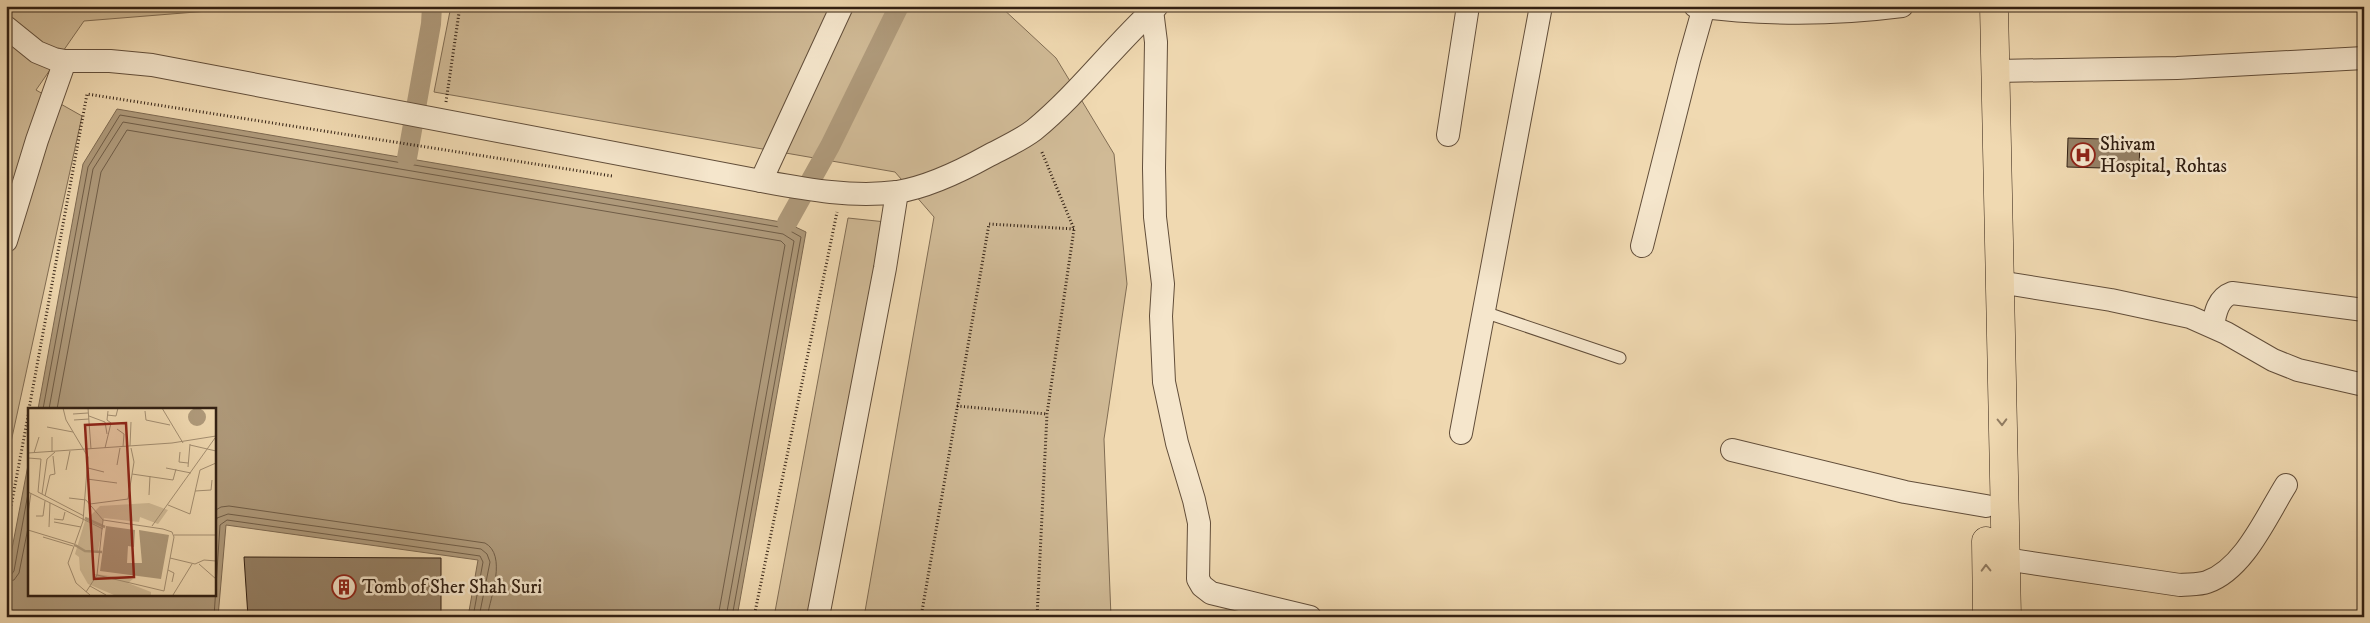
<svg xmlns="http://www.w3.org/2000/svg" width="2370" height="623" viewBox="0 0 2370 623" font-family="'IM FELL DW Pica',serif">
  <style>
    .green { fill: #d0ba96; stroke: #816d54 }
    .water { fill: #af9a7b; stroke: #7d6951 }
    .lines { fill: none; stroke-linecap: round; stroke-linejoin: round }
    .shore { stroke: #705d47; stroke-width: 1 }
    .canal { stroke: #af9a7b; stroke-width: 20 }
    .building { fill: #958065; stroke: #322013 }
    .service-casing { stroke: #624e3a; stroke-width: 13 }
    .minor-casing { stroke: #624e3a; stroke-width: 24 }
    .primary-casing { stroke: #322013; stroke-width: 29 }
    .path { stroke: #322013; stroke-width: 3; stroke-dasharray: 1 2.5; stroke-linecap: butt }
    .service { stroke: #f5e6cc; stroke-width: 11 }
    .minor { stroke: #f5e6cc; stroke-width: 22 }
    .primary { stroke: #f0d9b1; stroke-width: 28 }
    .oneway { stroke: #917c62 }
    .labels { text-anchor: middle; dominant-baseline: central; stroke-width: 5; stroke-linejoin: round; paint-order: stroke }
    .poi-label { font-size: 19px; fill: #322013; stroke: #f5e6cc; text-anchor: start }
    .inset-river { fill: none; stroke: #af9a7b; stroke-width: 2.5 }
    .inset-road { fill: none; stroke: #a48f72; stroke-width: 1 }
    .view { fill: #8f2418; fill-opacity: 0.15; stroke: #8f2418; stroke-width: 2.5 }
    .inset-edge { fill: none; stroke: #322013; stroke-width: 2.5 }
  </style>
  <rect width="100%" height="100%" fill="#f0d9b1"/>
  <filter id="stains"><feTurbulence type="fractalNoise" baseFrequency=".004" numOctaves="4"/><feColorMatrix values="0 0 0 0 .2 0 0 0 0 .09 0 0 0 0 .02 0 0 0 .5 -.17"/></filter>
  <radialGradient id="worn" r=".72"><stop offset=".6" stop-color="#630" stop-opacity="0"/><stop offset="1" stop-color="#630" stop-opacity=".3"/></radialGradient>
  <g class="green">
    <path d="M 6,6 L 270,6 L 84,21 L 36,90 L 82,116 L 6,465 Z"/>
    <path d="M 451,6 L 1000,6 L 1056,58 L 1114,154 L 1127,284 L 1104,439 L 1111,617 L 864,617 L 934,217 L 895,172 L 434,92 Z"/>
    <path d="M 848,218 L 886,222 L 825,617 L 774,617 Z"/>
  </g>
  <path class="water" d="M 117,109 L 787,223 L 806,232 L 737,617 L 468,617 L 478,560 L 226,525 L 218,617 L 6,617 L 6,580 L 29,460 L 29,594 L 214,594 L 214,409 L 38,409 L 83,164 Z"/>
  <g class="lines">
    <g class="shore">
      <path d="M 43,409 L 88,167 L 120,115 L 785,228 L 801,237 L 732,617"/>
      <path d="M 49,409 L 93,169 L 123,122 L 783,234 L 794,241 L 726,617"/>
      <path d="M 57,409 L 101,172 L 127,130 L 781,241 L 785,245 L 718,617"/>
      <path d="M 214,511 L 221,507 L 229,506 L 485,543 C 507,555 491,596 487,617"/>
      <path d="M 214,530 L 217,518 L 228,514 L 481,549 L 487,554 L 490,562 L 479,617"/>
      <path d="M 6,576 L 11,575 L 14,571 L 29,488"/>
      <path d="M 6,582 L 14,580 L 19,573 L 29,523"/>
      <path d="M 214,617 L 220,525 L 227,520 L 480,556 L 483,562 L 473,617"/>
    </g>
    <g class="canal">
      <path d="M 407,158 L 431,24 L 432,6"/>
      <path d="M 787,223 L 830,146 L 899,6"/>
    </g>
  </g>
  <g class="building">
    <path d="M 2068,138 L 2140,140 L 2139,169 L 2067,167 Z"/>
    <path d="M 244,557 L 441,558 L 441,617 L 248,617 Z"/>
  </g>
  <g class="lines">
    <g class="service-casing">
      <path id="service" d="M 1484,312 L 1620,358"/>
    </g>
    <g class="minor-casing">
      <g id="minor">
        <path d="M 1695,6 C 1765,15 1832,15 1902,6"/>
        <path d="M 1152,10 L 1156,42 L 1154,168 L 1155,217 L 1163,284 L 1161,316 L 1164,382 L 1177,443 L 1194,500 L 1199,523 L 1198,579 L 1202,586 L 1211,593 L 1310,617"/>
        <path d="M 6,27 L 37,52 L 54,59 L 65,61 L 110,61 L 152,65 L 761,181 C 805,189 852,198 897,192 C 928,187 961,171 988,156 C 1003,148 1021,140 1034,130 C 1079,93 1114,45 1157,6"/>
        <path d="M 1996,71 L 2177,68 L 2364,58"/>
        <path d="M 1448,135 L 1468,6"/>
        <path d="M 761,181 L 842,6"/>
        <path d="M 6,241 L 37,140 L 65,61"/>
        <path d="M 1642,246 L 1689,60 L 1704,7"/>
        <path d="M 1999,282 L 2111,300 L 2190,317 L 2226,333 L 2273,360 L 2298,370 L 2364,385"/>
        <path d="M 2213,326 C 2215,313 2218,298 2232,293 L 2364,310"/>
        <path d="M 1461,433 L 1541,6"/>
        <path d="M 1732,450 L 1905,492 L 1986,506"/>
        <path d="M 2005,559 L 2180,585 C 2189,584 2199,585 2207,582 C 2244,569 2266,517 2286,485"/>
        <path d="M 818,617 L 885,268 L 897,192"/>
      </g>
    </g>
    <g class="primary-casing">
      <g id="primary">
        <path d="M 1994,6 L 2007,617"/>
        <path d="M 1986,541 L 1987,617"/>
      </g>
    </g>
    <g class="path">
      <path d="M 446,102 L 460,6"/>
      <path d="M 957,406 L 1047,414"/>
      <path d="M 29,409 L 87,94 L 612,176"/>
      <path d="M 6,533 L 29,411"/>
      <path d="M 754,617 L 837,212"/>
      <path d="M 921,617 L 989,224 L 1074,229"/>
      <path d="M 1037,617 L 1047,414 L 1074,229 L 1041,150"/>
    </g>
    <use href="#service" class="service"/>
    <use href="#minor" class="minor"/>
    <use href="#primary" class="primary"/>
  </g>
  <defs><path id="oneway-chevron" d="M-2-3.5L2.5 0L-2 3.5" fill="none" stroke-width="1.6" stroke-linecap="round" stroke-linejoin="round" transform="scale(1.25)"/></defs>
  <g class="oneway">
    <use href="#oneway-chevron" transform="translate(2002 422) rotate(89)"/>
    <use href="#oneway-chevron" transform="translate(1986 568) rotate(-91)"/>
  </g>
  <defs>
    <g id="hospital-ring" transform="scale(1.25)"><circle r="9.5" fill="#f5e6cc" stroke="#8f2418" stroke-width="1.5"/><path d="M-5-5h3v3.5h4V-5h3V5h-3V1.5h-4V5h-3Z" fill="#8f2418"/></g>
    <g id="building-ring" transform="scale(1.25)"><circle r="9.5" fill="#f5e6cc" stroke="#8f2418" stroke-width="1.5"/><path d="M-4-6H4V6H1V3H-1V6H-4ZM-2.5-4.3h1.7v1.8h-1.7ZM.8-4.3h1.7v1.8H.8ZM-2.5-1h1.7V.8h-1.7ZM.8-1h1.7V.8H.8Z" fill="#8f2418"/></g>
  </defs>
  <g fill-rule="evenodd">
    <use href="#hospital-ring" x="2083" y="155"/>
    <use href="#building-ring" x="344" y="587"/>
  </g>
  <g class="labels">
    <g class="poi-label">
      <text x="2100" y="144">Shivam<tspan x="2100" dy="22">Hospital, Rohtas</tspan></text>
      <text x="362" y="587">Tomb of Sher Shah Suri</text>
    </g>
  </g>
  <g transform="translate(28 408)">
    <rect width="188" height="188" fill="#f0d9b1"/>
    <path d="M 121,95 L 140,102 L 130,116 L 112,109 L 111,114 L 76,110 L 70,143 L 63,142 L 67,166 L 105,171 L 100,175 L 123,184 L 123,187 L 86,187 L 60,176 L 52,162 L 51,149 L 47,146 L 57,113 L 72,98 Z" fill="#d0ba96"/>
    <path d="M160 9a9 9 0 1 1 18 0a9 9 0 1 1-18 0ZM 78,118 L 107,122 L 106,139 L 100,138 L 99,155 L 114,155 L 111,122 L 141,127 L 133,171 L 72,163 Z" fill="#af9a7b"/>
    <path class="inset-river" d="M 57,110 L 77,119M 47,137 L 57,143 L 74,144"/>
    <path class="inset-road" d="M 35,0 L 38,12 L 60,49 L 55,113 L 40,155 L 48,175 L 62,187M 60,0 L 63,41M 134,0 L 155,35M 117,3 L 118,12 L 142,17M 45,6 L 60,5M 79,7 L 88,8 L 90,0M 61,8 L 77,14 L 79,26M 46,12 L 61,11M 19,19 L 45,24M 89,21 L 96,26 L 95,39M 162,37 L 188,43M 102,38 L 103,14M 77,40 L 83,15 L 79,12 L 80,3M 24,44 L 24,29M 152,44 L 151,54 L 160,55M 0,45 L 144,35 L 188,28M 6,45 L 11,29M 0,50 L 13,51 L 10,84 L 56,108M 89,57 L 92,40M 160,59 L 162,36M 60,60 L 76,64M 138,60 L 163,65M 38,62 L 42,43M 104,66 L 145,72 L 148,61M 59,71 L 89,75M 167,83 L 183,82 L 184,72M 0,84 L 75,121M 14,86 L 19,51 L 27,44M 121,87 L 122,68M 17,88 L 22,67 L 27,66 L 25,48M 41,90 L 58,92 L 75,112 L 69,167 L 58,184M 62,96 L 100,91 L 106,54 L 103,40M 140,97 L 162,106 L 172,62 L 188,55M 0,106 L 3,85M 8,108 L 15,108 L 17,93M 26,111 L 35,112 L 37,104M 26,114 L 53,119M 124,118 L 187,30M 21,119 L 22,95M 0,122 L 46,136M 146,127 L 188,127M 15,129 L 45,138M 142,150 L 167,156 L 176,152 L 188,153M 171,156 L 188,171M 140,162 L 146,165 L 144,174M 69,167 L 136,183 L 146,129 L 144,124 L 135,121 L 75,112M 62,178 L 78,187M 145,187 L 164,156"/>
    <path class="view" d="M 98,15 L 106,169 L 66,171 L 57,17 Z"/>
    <rect width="188" height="188" class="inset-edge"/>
  </g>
  <rect width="2370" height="623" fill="none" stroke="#f0d9b1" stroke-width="25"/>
  <rect x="8" y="8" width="2355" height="608" fill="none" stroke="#322013" stroke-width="2.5"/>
  <rect x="12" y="12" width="2345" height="598" fill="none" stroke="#322013"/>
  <rect width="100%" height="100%" filter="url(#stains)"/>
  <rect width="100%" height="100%" fill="url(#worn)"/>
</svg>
